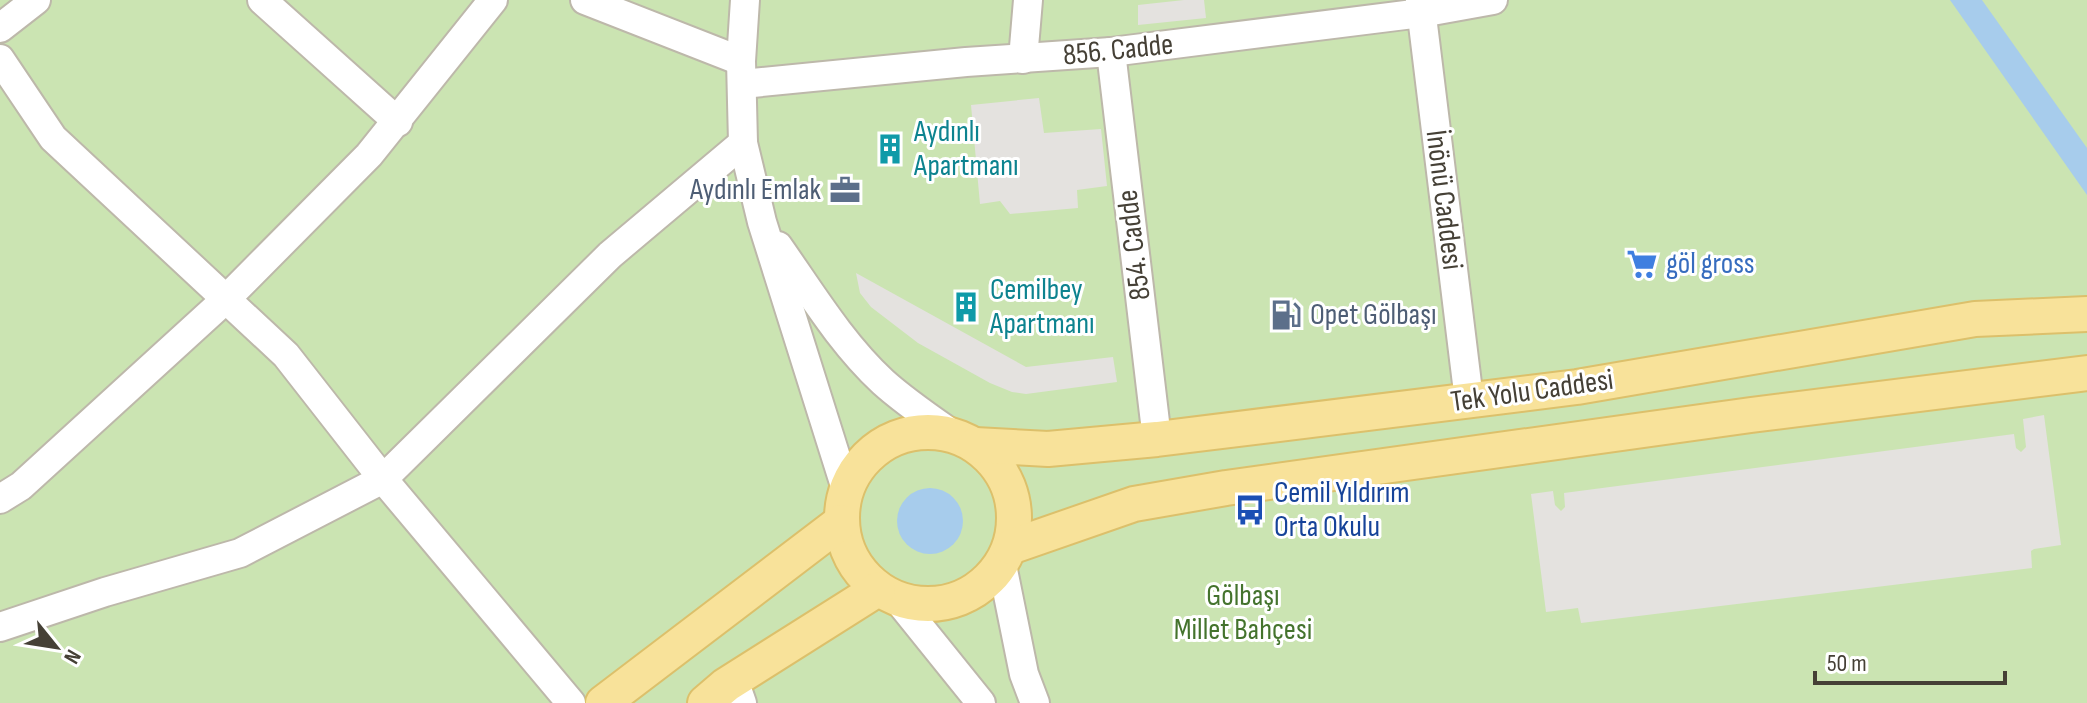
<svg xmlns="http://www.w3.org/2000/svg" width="2087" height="703" viewBox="0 0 2087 703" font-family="'Sofia Sans Condensed',sans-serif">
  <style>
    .green { fill: #cbe4b2 }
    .parking { fill: #e4e2df }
    .water { fill: #a7ccec }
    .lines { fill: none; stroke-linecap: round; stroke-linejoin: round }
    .minor-casing { stroke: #bdb8aa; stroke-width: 32 }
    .major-casing { stroke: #dcc06b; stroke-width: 38 }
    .minor { stroke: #fff; stroke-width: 28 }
    .major { stroke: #f8e29a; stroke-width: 34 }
    .labels { text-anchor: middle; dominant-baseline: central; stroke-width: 6; stroke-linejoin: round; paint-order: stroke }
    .street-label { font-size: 30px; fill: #454036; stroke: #fff }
    .culture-label { font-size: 30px; fill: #0d838f; stroke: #fff; text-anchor: start }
    .service-label { font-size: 30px; fill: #4e5e75; stroke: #fff; text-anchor: end }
    .shop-label { font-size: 30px; fill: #366cbe; stroke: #fff; text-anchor: start }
    .transit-label { font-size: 30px; fill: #164399; stroke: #fff; text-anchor: start }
    .park-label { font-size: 30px; fill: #44732d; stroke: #fff }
  </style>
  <rect width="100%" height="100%" fill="#f2efe7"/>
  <rect class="green" x="0" y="0" width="2087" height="703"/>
  <g class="parking">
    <path d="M 1184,0 L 1204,0 L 1206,18 L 1138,25 L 1138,5 Z"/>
    <path d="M 1039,98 L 1044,133 L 1101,129 L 1107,186 L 1077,190 L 1078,208 L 1010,214 L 1000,201 L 980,204 L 971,105 Z"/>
    <path d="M 856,273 L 1026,367 L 1113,357 L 1117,382 L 1026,394 L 1012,392 L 990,383 L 918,343 L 871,307 L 860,293 Z"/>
    <path d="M 2044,415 L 2061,545 L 2034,549 L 2031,551 L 2032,568 L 1581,623 L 1578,608 L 1546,612 L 1531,494 L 1553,491 L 1555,505 L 1561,511 L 1565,507 L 1564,493 L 2014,434 L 2016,448 L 2021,452 L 2026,447 L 2023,419 Z"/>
  </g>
  <g class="water">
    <path d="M 1950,0 L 1982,0 L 2087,148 L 2087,195 Z"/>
    <circle cx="930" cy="521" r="33"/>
  </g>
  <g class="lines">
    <g class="minor-casing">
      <g id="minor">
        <path d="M 262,0 L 398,122"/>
        <path d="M 585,0 L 741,61"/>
        <path d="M 745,0 L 741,61 L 743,143 L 762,222 L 846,489"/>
        <path d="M 1420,0 L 1469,400"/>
        <path d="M 0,28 L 36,0"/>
        <path d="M 1111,52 L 1157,439"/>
        <path d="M 0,59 L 53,138 L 286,355 L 383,479 L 571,703"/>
        <path d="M 1023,59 L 1028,0"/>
        <path d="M 742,84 L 966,62 L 1111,52 L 1421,13 L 1493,0"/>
        <path d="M 778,246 C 811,293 841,343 883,382 C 904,401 929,418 952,434"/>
        <path d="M 0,499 L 21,486 L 226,299 L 369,155 L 493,0"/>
        <path d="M 1002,565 L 1024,674 L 1035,703"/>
        <path d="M 898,600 L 981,703"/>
        <path d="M 0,627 L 105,592 L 240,553 L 383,479 L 610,255 L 743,143"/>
        <path d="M 734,680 L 742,703"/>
      </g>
    </g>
    <g class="major-casing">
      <g id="major">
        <circle cx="928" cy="518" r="86"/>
        <path d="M 975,445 L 1048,449 L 1157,439 L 1577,387 L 1975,319 L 2087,314"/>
        <path d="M 1010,547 L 1134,504 L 1226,488 L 1751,415 L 2087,373"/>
        <path d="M 603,703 L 841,522"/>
        <path d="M 705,703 L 726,685 L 878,589"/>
      </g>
    </g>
    <use href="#minor" class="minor"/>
    <use href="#major" class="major"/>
  </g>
  <defs>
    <g id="building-bare" transform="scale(2.4)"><path d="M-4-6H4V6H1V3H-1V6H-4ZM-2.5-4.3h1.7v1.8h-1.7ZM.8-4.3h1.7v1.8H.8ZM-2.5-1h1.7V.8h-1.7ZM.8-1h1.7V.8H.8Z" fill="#0f9aa8" stroke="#fff" stroke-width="2.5" paint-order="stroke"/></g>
    <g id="office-bare" transform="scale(2.4)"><path d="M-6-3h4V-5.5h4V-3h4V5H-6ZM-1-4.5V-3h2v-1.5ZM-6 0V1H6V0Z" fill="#5c6f8a" stroke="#fff" stroke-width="2.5" paint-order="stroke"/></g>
    <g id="supermarket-bare" transform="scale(2.4)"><path d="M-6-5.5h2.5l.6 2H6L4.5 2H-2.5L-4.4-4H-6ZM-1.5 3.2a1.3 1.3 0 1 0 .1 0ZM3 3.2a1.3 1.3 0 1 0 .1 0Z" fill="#3f7fe0" stroke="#fff" stroke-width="2.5" paint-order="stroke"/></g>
    <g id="fuel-bare" transform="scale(2.4)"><path d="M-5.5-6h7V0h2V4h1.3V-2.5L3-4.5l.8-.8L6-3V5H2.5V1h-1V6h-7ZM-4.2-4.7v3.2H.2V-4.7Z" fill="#5c6f8a" stroke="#fff" stroke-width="2.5" paint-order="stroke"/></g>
    <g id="bus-bare" transform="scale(2.4)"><path d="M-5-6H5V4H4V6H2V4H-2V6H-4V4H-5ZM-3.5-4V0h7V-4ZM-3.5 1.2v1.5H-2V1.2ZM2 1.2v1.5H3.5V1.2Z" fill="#1a4fb4" stroke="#fff" stroke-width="2.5" paint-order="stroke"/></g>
  </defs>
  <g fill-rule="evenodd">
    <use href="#building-bare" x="890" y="149"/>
    <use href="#office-bare" x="845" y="190"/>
    <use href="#supermarket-bare" x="1642" y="264"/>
    <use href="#building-bare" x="966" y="307"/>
    <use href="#fuel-bare" x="1286" y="315"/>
    <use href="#bus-bare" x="1250" y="510"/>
  </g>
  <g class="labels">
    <g class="street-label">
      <text transform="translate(1118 50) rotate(-6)">856. Cadde</text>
      <text transform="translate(1444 200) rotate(83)">İnönü Caddesi</text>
      <text transform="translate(1134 245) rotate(-97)">854. Cadde</text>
      <text transform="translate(1532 391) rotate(-8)">Tek Yolu Caddesi</text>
    </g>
    <g class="culture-label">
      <text x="914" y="132">Aydınlı<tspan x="914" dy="34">Apartmanı</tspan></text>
      <text x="990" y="290">Cemilbey<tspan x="990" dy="34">Apartmanı</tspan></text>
    </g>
    <g class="service-label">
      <text x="821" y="190">Aydınlı Emlak</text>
      <text x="1310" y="315" text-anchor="start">Opet Gölbaşı</text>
    </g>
    <g class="shop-label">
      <text x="1666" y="264">göl gross</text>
    </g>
    <g class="transit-label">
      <text x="1274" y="493">Cemil Yıldırım<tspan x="1274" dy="34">Orta Okulu</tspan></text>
    </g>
    <g class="park-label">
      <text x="1243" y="596">Gölbaşı<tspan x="1243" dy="34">Millet Bahçesi</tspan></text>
    </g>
  </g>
  <g transform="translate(56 647) rotate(120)" stroke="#ffffff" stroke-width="6" paint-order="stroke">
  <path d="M0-6L14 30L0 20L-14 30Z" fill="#454036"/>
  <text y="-12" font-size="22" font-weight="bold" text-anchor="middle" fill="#454036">N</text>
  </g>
  <path d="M1815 671v12h190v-12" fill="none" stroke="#454036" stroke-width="4"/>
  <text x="1827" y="671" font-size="24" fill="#454036" stroke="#ffffff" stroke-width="6" paint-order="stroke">50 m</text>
</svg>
